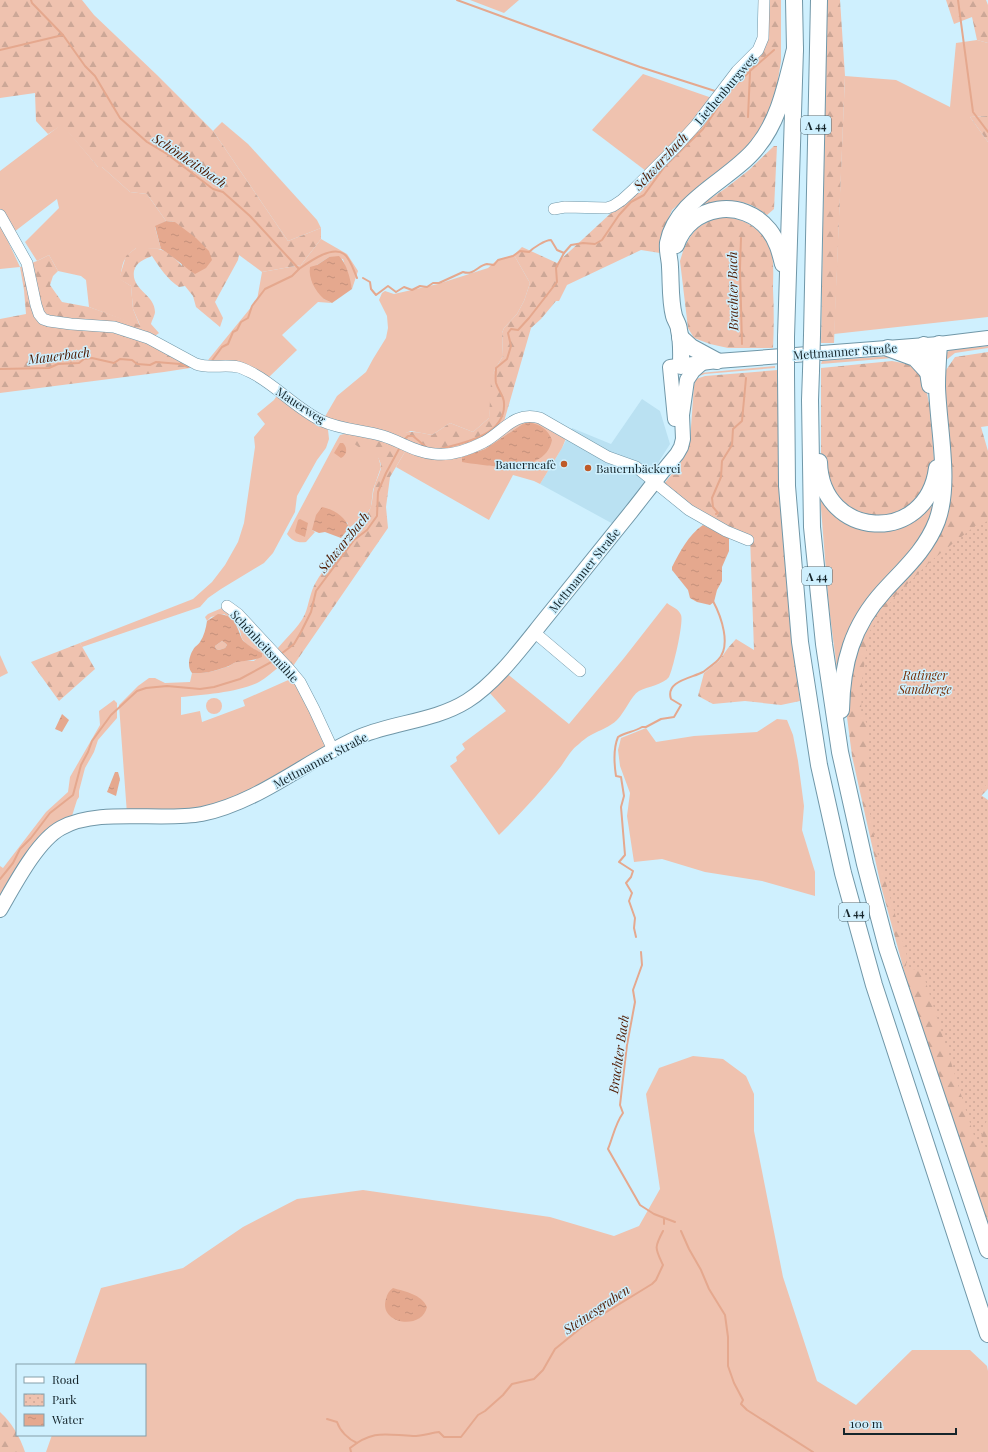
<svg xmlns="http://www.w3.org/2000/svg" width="988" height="1452" viewBox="0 0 988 1452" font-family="'Playfair Display',serif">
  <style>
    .built { fill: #bae1f2 }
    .green { fill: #efc2af; fill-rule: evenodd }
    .forest { fill: url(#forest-firs) }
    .park { fill: url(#park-dots) }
    .water { fill: url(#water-ripples); fill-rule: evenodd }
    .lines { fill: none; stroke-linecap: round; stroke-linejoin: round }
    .stream { stroke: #e5a88e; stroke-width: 2 }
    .minor-casing { stroke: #7097a8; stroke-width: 12 }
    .major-casing { stroke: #7097a8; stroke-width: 16 }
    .highway-casing { stroke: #7097a8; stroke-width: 18 }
    .minor { stroke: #fff; stroke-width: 11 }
    .major { stroke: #fff; stroke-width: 14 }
    .highway { stroke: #fff; stroke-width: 16 }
    .highway-bridge-casing { stroke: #7097a8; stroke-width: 18; stroke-linecap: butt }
    .highway-bridge { stroke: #fff; stroke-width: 16 }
    .poi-dot { fill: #bf5a29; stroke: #cff0fe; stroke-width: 1.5 }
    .labels { text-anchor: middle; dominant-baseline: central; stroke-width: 3; stroke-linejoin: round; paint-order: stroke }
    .shield { fill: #cff0fe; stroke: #4d626a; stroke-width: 1 }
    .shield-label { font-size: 11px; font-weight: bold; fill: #15252b }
    .street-label { font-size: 12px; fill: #15252b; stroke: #cff0fe }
    .poi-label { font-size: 12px; fill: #15252b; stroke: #cff0fe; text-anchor: end }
    .park-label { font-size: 12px; font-style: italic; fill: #752d04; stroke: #cff0fe }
    .water-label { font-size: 13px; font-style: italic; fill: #4e1900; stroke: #cff0fe }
  </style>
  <defs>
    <pattern id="forest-firs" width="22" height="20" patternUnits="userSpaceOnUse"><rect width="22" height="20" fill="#efc2af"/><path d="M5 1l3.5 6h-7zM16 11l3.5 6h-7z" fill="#cca797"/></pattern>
    <pattern id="park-dots" width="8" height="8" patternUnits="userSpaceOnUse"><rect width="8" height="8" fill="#efc2af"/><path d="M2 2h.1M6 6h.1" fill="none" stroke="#cca797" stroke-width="1.8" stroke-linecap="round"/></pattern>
    <pattern id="water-ripples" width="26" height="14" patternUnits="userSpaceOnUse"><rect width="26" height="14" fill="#e5a88e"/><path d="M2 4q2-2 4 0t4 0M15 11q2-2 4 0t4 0" fill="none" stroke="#c4907b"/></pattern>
  </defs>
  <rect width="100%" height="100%" fill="#cff0fe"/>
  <path class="built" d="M 642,399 L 660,411 L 670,444 L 653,471 L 645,488 L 615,525 L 540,484 L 562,448 L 572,428 L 611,444 Z"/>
  <g class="green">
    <path d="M 470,0 L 519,0 L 504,13 Z"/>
    <path d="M 977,40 L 988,43 L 988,116 L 970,117 L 988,142 L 988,317 L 834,334 L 845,76 L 896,80 L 950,107 L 956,43 Z"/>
    <path d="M 643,74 L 712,98 L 691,125 L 646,171 L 592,130 Z"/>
    <path d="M 222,122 L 248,144 L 317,220 L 321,228 L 288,241 L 213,131 Z"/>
    <path d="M 62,124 L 98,167 L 102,167 L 130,192 L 147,194 L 166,221 L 155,227 L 161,249 L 136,248 C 122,259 123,262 120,279 L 131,286 L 133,309 L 140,326 L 89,307 L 86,280 L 81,276 L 58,271 L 49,255 L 37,261 L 25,242 L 59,208 L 57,199 L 14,232 L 0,211 L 0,171 Z"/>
    <path d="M 0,224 L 20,267 L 0,269 Z"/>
    <path d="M 321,239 L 347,254 L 358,271 L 352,289 L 343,259 L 329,257 L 317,265 L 324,299 L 332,303 L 318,302 L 282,335 L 297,350 L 268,378 L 204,365 L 257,300 L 262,272 L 301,265 Z"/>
    <path d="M 514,255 L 530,283 L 524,301 L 517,314 L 504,328 L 502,333 L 503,356 L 494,371 L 489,418 L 473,432 L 450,423 L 432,435 L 411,431 L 392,438 L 323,420 L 337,396 L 366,372 L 373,359 L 386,338 L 388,328 L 387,316 L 379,300 L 382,293 L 385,291 L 394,294 L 438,284 L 488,268 L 497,260 Z"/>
    <path d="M 988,346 L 988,348 L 955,353 L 945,361 L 945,353 L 951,350 Z"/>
    <path d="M 890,356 L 909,361 L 893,358 L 821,364 L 822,361 Z"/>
    <path d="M 775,366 L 775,368 L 705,374 L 696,377 L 692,384 L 688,439 L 675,461 L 691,382 L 700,373 Z"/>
    <path d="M 278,394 L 324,426 L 328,430 L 329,439 L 326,448 L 317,460 L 297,496 L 295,512 L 273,553 L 264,563 L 221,589 L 208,598 L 200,607 L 82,647 L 80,643 L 193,599 L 212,582 L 225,565 L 238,542 L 244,523 L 255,447 L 254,437 L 265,424 L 257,414 L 274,400 Z"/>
    <path d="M 533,419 L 567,436 L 562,448 L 540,484 L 534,481 L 513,475 L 489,520 L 396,467 L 406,450 ZM 521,425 L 524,464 L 491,466 L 462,457 L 485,449 Z"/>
    <path d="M 349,433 L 378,456 L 381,467 L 373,490 L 371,507 L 367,514 L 349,528 L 347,522 L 312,530 L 315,532 L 306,542 C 297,543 292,541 287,534 L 336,442 L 340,435 Z"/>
    <path d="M 937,483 L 935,518 L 841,670 L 837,669 L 829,608 L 820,496 Z"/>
    <path d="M 667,603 C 672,607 679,609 681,615 C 684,622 673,669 669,677 C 664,684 647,687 639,691 C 631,696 625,712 617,720 C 610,727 600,730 591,735 C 587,737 582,741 579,744 C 570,750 565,762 558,770 C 540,793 520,814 499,835 L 450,766 L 457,761 L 456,757 L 465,749 L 462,744 L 506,711 L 488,691 L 506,673 L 569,724 L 624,658 Z"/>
    <path d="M 222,608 L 229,610 L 280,662 L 279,667 C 272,672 266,678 259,682 C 240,692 202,695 181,697 L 181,715 L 200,711 L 202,722 L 245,706 L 243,700 L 295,677 L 330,745 L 292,773 L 206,810 L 127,814 L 119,705 L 138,686 L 149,678 L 155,678 L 165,683 L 190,682 L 192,673 C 204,674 215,671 226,667 C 229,667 230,665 232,664 C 238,660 247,660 254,661 L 262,653 C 258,652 245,644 243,640 C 241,638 241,634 240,631 C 237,623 232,619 224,614 L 211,617 L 207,621 L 205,617 L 208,614 Z"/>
    <path d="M 222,641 L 225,643 L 227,645 L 225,648 L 219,650 L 216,649 L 215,646 Z"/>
    <path d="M 0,655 L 8,673 L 0,677 Z"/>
    <circle cx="214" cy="706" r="8"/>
    <path d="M 114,700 L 117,703 L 117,718 L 98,740 L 94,752 L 85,768 L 79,791 L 79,797 L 77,800 L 71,819 L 0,906 L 0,866 L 3,868 L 46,812 L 68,792 L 70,777 L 100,725 L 99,711 Z"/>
    <path d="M 777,719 L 787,720 L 793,735 L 798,761 L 804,806 L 802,830 L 815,872 L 815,896 L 762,881 L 705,872 L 662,859 L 634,862 L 627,816 L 630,793 L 620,766 L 618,750 L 621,738 L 646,728 L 656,742 L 694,736 L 757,732 Z"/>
    <path d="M 693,1056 L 723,1059 L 746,1076 L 754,1094 L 754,1131 L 783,1277 L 817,1381 L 856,1405 L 912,1350 L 970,1350 L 987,1366 L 988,1371 L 988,1452 L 46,1452 L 52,1435 L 145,1435 L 145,1365 L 74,1365 L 101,1288 L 183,1268 L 243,1227 L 297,1199 L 363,1190 L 550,1217 L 614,1236 L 639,1226 L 660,1189 L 646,1094 L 659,1068 Z"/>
  </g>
  <g class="forest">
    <path d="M 0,0 L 82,0 L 94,15 L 157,75 L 213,131 L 288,241 L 321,228 L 321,239 L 301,265 L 262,272 L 239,255 L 238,260 L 215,302 L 223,318 L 220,327 L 196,307 L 193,296 L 185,286 L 179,287 C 167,279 160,268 152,256 C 145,259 136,262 134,271 C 131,290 155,294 155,312 C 155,315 152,320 151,324 L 159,333 L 151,339 L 192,365 L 190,368 L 164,372 L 0,393 L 0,319 L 26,314 L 24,290 L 20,267 L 37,261 L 49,255 L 58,271 L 53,276 L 50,285 L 62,302 L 89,307 L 140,325 L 133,309 L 131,286 L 119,279 L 126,256 L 136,248 C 160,248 165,247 182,266 L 175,222 L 166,221 L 147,194 L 130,192 L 102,167 L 98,167 L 62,125 L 48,134 L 36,121 L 35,93 L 0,98 Z"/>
    <path d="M 766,0 L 781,0 L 781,61 L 777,86 L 768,113 L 756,136 L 740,156 L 712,175 L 672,210 L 661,237 L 660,253 L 641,250 L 567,285 L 559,301 L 556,301 L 541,319 L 531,328 L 503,425 L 466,447 L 433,451 L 392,438 C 406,429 418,432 432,435 L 450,423 L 473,432 L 489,418 L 491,382 L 494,371 L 503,356 L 502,333 L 504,328 L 517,314 L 524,301 L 530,283 L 514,255 L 522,247 L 557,263 L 623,202 L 758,54 Z"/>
    <path d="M 827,0 L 840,0 L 845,76 L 834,343 L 821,343 Z"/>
    <path d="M 946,0 L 986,0 L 988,5 L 988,43 L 977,40 L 972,17 L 954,24 Z"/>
    <path d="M 988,116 L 988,142 L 970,117 Z"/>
    <path d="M 774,146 L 777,146 L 774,209 L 767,215 C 761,211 755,206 748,204 C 734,198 718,202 704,206 L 701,205 L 726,188 L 749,170 Z"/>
    <path d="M 716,217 C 743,216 765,228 772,255 C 774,265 773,279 773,289 C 774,309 774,328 773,348 L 728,348 L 710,344 L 694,338 L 688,328 L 680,261 L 684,248 L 690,237 L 697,228 Z"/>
    <path d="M 988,352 L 988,426 L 981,427 L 988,451 L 988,789 L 979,798 L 988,805 L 988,1225 L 918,1022 L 881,886 L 852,756 L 847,717 L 848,691 L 851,668 L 860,639 L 876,611 L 943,524 L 951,498 L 952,471 L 942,388 L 942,376 L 955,357 Z"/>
    <path d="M 892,361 L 908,364 L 923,374 L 930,408 L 934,458 L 933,473 L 912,509 L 875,521 L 839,505 L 821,467 L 821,368 Z"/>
    <path d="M 778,370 L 778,478 L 784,525 L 793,650 L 800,701 L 781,705 L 745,701 L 713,704 L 698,696 L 704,673 L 719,661 L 728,648 L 736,639 L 754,650 L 750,536 L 690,509 L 664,484 C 674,471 687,458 690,441 L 694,385 L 696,379 L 705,376 Z"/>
    <path d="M 349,433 L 382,439 L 406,450 L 390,477 L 386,507 L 388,528 L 291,669 L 275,652 C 284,639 298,629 305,614 C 309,604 310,592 316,582 C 331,556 357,537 370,509 C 373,502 372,493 375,485 C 376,480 382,470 381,465 C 377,444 354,456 349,433 Z"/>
    <path d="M 80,643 L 95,669 L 59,701 L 31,662 Z"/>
    <path d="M 0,1412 C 12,1423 20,1437 25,1452 L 0,1452 Z"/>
  </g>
  <path class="park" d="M 988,521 L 988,783 L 978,793 L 988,800 L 988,1117 L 981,1136 L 988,1141 L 988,1148 L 976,1142 L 922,970 L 899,968 L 906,966 L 907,956 L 877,852 L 869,808 L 868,726 L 861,712 L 862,680 L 869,632 L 896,595 L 932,560 L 975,526 Z"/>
  <g class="water">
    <path d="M 166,221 L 175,222 L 196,238 L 209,251 L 212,260 L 206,268 L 195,274 C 183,266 173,256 161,249 L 155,226 Z"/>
    <path d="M 339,256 C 347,264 350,278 352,289 L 332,303 C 330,302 326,300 324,299 C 315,291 308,278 310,267 L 317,265 L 329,257 Z"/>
    <path d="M 529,422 C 540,425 548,429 552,440 C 545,476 487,466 462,462 L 462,457 L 485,449 L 521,425 Z"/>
    <path d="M 340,443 L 343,443 C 348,448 347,455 341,458 L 334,453 Z"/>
    <path d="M 322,507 C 333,509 346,517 349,528 L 341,538 L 325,532 L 319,533 L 312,530 L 316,515 Z"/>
    <path d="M 300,519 L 308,523 L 305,537 L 296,533 L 295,531 L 298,520 Z"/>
    <path d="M 703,525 L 729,538 L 729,551 L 722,567 L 722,581 L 717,590 L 714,602 L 710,605 L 697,602 L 690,598 L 688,590 L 672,570 L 672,567 C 680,552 688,535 703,525 Z"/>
    <path d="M 218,614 C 235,615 236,625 242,639 C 244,643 257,651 262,653 L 262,657 C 254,661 246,660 237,662 C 233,663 230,666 226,667 C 214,671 205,674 192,673 C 186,666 190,653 195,647 C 197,645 199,644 200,642 C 204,636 206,628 207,621 ZM 222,641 L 225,643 L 227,645 L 225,648 L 219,650 L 216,649 L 215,646 Z"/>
    <path d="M 62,714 L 69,720 L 62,732 L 55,729 Z"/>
    <path d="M 115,772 L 118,772 L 120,779 L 116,796 L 107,792 Z"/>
    <path d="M 393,1288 C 406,1292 421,1294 427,1307 C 422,1331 378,1324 386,1299 C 387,1294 389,1291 393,1288 Z"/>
  </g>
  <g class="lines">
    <g class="stream">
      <path d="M 31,0 L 32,3 L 63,35 L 85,66 L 95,76 L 120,118 L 147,142 L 167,154 L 213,189 L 223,192 L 250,216 L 299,269 C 309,262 332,245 344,254 C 350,258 354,271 357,278"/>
      <path d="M 457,0 L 640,67 L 715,91"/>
      <path d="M 958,0 L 973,112 L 988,132"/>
      <path d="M 0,50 L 63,35"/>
      <path d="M 748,117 L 750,72"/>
      <path d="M 741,238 L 740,268 L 742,344"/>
      <path d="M 363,278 L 370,282 L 371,289 L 376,295 L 388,286 L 396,292 L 404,287 L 412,290 L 420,286 L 427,287 L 433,283 L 439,283 L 463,272 C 474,276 478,265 487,264 C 489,264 492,265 494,265 L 498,260 L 513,256 L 520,251 L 529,252 C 533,248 545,240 551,240 L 557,250 L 564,253"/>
      <path d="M 211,362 L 222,347 L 228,344 L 233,332 L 237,330 L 241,322 L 248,318 L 252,306 L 265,289 L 292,276 L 299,269"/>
      <path d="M 0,369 L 49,368 L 58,364 L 79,363 L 84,359 L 92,358 L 114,363 L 120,359 L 132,360 L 137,364 L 150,365 L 156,362 L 180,364 L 188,367"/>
      <path d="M 404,440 L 408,436 L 413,436 L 426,447"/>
      <path d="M 440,449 C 464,443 506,435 504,403 C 504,396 498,390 496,383 C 495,379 496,373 496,368 L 507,359 L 511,346 L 508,333 L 511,329 L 518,330 L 529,318 L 557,282 L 556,268 L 564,253 L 571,245 L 583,243 L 595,244 L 602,240 L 619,215 L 631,202 L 644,195 L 665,166 L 703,129 L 727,94 L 750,71 L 774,50"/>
      <path d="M 716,514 L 718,513 L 713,507 L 712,498 L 721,477 L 722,461 L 732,445 L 733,429 L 742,421 L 746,378"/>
      <path d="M 281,654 L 294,644 L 301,632 L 311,612 L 316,591 L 354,540 L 367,530 L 377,516 L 378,492 L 386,473 L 400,447"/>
      <path d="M 0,879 L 13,863 L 20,849 L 31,838 L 50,813 L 73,795 L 81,765 L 88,752 L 92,741 L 111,715 L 137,691 L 146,688 L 167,686 L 200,689 L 214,687 L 240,679 L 275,660"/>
      <path d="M 636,937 L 634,928 L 635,918 L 629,901 L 632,893 L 626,883 L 631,877 L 633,871 L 619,862 L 625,855 L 621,807 L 624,796 L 621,777 L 616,776 C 614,763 613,749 618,737 C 626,732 634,732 642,727 L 646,727 L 661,719 L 674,717 L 681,705 L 671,699 C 665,681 692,678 703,672 C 707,669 714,664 718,660 C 732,646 721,616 713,601"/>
      <path d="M 641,952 L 642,965 L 633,990 L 635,1002 L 627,1045 L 623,1079 L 620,1105 L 623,1113 C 615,1124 613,1137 608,1149 L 640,1205 L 654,1214 L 675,1222"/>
      <path d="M 664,1224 L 664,1218"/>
      <path d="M 681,1231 L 689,1249 L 701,1270 L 709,1289 L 725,1315 L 728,1337 L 728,1366 L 734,1383 L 743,1400 L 741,1404 L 747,1410 L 813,1452"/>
      <path d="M 327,1419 L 337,1422 C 340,1431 348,1439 357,1443"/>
      <path d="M 351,1452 L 350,1448 C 374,1429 386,1435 413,1436 C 422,1436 431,1433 439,1432 L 444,1437 L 461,1437 L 478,1415 L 485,1411 L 503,1395 L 512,1384 L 534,1379 L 543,1370 L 555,1349 L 582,1327 L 652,1284 L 656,1280 L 663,1265 C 655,1248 654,1248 663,1231"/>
    </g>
    <g class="minor-casing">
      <g id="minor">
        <path d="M 554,209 L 565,207 L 607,208 L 613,206 L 622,200 L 634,189 L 676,147 L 696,125 L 737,71 L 758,50 L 763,38 L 764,0"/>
        <path d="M 0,215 L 27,263 L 36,305 L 39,314 L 43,319 L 49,321 L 71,324 L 114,327 L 148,338 L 196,364 C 210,369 224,364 238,367 C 243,368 250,372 254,374 C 278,387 297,409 322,421 C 342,430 363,430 383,436 C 400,441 416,453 435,454 C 451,456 470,449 484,442 C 504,431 514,411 540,418 L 608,457 L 636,467 L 689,510 L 726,531 L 748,540"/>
        <path d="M 227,606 L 238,614 L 290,670 L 300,682 L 314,709 L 333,750"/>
        <path d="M 534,632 L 580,671"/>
      </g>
    </g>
    <g class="major-casing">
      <g id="major">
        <path d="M 675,419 L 670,367 L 717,361 L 939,344 L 988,338"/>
        <path d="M 0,910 C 14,886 37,841 61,828 C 98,807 161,822 202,814 C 260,802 308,759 361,736 C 395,722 435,721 467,701 C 496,683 523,646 544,620 C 573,584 602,548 631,512 C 646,493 661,473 677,454 L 681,447 L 683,439 L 682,415 L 687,380 L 693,371 L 702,363"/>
      </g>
    </g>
    <g class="highway-casing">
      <g id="highway">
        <path d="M 676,245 C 690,204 743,197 769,230 C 777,240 780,252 783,264"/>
        <path d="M 812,335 L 819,0"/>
        <path d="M 680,337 L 691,347 L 717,361"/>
        <path d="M 786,337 L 795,49 L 794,0"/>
        <path d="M 924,345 L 930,385"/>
        <path d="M 888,348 L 915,358 L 927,371"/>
        <path d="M 681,366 C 681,354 682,342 679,330 C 679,325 675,320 674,316 C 670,301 671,282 670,267 C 670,259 667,252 668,243 C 676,199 731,180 757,147 C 780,119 786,83 795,49"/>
        <path d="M 811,371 L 810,400 L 812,527 L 824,644 L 840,752 L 865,864 L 887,948 L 988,1250"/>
        <path d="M 786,374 L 787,486 L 800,642 L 819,765 L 843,873 L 874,985 L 988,1334"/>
        <path d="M 819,462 C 821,540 927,546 937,468"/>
        <path d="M 841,710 C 842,663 852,626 884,591 C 904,569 926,550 937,521 C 951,483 938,427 937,386 C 937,372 938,358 939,344"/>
      </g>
    </g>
    <use href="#minor" class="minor"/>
    <use href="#major" class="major"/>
    <use href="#highway" class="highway"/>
    <g class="highway-bridge-casing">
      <g id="highway-bridge">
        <path d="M 811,371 L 812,335"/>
        <path d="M 786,374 L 786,337"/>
      </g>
    </g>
    <use href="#highway-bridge" class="highway-bridge"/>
  </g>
  <g class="poi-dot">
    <circle cx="564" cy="464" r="4"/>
    <circle cx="588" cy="468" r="4"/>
  </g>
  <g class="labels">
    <g class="shield">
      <rect x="801" y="116" width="30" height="18" rx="3"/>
      <rect x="802" y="567" width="30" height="18" rx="3"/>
      <rect x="839" y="903" width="30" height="18" rx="3"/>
    </g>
    <g class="shield-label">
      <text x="816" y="125">A 44</text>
      <text x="817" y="576">A 44</text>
      <text x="854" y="912">A 44</text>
    </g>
    <g class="street-label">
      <text transform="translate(725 89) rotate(-50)">Liethenburgweg</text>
      <text transform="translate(845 351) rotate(-4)">Mettmanner Straße</text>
      <text transform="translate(301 405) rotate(33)">Mauerweg</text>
      <text transform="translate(584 570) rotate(-51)">Mettmanner Straße</text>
      <text transform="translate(265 646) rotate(47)">Schönheitsmühle</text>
      <text transform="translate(320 760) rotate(-28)">Mettmanner Straße</text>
    </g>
    <g class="poi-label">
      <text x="556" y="464">Bauerncafè</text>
      <text x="596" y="468" text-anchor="start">Bauernbäckerei</text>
    </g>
    <g class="park-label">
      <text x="925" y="675">Ratinger<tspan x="925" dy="14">Sandberge</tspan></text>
    </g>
    <g class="water-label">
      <text transform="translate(190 160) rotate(34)">Schönheitsbach</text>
      <text transform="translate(660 161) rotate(-47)">Schwarzbach</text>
      <text transform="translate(732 291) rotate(-91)">Brachter Bach</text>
      <text transform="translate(59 355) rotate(-7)">Mauerbach</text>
      <text transform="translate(343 542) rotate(-51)">Schwarzbach</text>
      <text transform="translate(618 1054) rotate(-82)">Brachter Bach</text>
      <text transform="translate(596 1309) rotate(-34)">Steinesgraben</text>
    </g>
  </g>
  <rect x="16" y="1364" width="130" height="72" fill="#cff0fe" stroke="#859faa"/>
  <rect x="24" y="1377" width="20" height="6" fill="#ffffff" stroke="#859faa"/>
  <text x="52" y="1384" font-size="12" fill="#15252b">Road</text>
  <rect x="24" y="1394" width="20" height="12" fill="url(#park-dots)" stroke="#859faa"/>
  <text x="52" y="1404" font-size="12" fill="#15252b">Park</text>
  <rect x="24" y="1414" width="20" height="12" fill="url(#water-ripples)" stroke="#859faa"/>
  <text x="52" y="1424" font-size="12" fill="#15252b">Water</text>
  <path d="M844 1428v6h112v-6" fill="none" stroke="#15252b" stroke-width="2"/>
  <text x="850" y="1428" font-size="12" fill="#15252b" stroke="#cff0fe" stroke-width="3" paint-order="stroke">100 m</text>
</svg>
